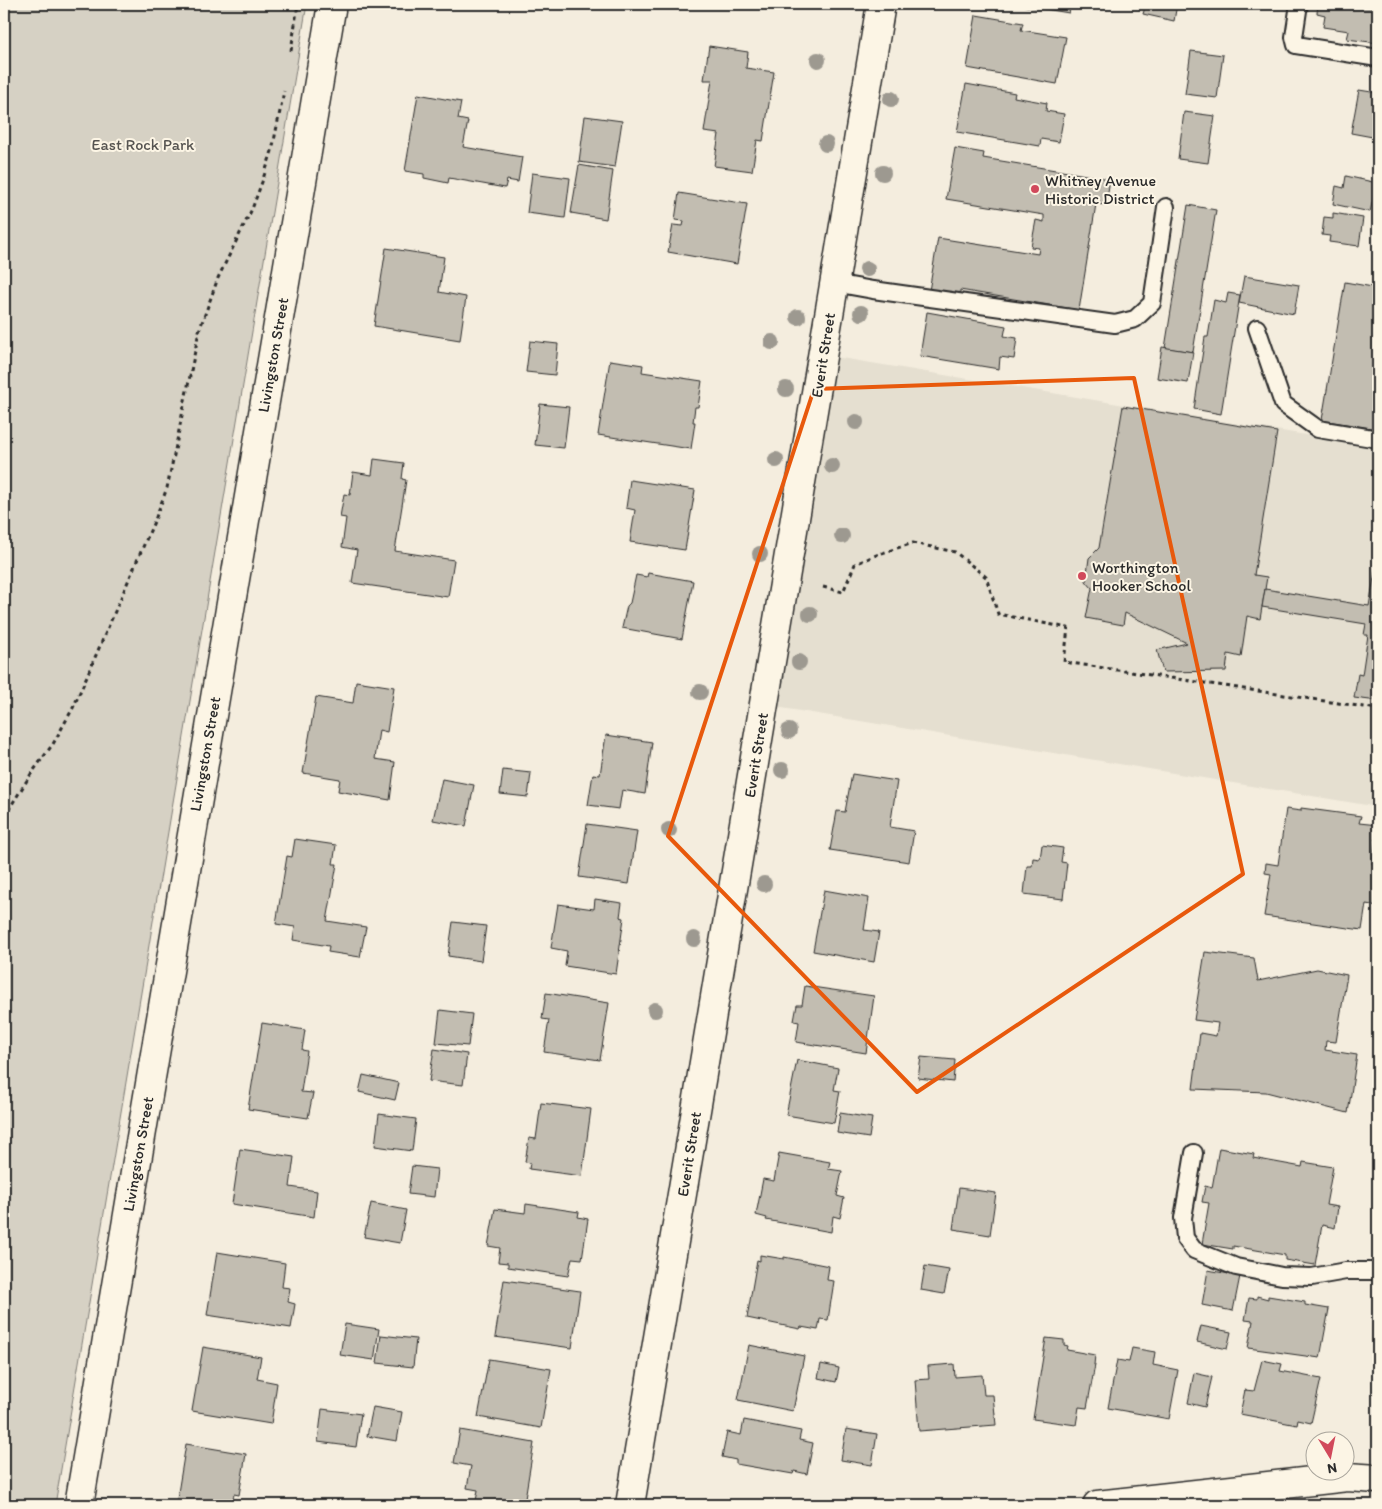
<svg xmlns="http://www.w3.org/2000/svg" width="1382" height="1509" viewBox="0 0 1382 1509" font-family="Itim,sans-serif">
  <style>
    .built { fill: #e5dfd0 }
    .green { fill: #d6d1c4; stroke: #807e78 }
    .building { fill: #c2bdb1; stroke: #2b2b2b }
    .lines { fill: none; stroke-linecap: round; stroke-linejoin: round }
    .service-casing { stroke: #2b2b2b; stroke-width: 20 }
    .minor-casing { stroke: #2b2b2b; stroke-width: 31 }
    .path { stroke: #2b2b2b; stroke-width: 3; stroke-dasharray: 4 4; stroke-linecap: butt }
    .service { stroke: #fcf5e5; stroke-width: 16 }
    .minor { stroke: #fcf5e5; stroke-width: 28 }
    .tree { fill: #9d9990 }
    .marked { fill: none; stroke: #e8590c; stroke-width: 4; stroke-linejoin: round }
    .poi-dot { fill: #d1495b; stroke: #fcf5e5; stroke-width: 2 }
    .labels { text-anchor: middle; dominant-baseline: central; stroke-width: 4; stroke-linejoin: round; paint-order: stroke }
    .park-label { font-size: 16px; fill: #565451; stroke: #fcf5e5 }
    .poi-label { font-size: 16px; fill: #2b2b2b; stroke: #fcf5e5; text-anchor: start }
    .street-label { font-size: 16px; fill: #2b2b2b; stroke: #fcf5e5 }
  </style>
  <rect width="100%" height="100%" fill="#f4edde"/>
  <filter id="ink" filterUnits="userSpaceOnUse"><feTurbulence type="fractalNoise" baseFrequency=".02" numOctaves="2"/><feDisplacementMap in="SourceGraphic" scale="10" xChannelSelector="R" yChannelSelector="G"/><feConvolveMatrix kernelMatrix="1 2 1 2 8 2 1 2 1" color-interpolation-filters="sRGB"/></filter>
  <g filter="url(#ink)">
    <path class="built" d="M 823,355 L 1378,447 L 1378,807 L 764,705 Z"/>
    <path class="green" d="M 4,4 L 307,4 L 55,1505 L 4,1505 Z"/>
    <g class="building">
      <path d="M 1015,4 L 1071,4 L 1069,13 Z"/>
      <path d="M 1146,4 L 1177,4 L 1174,21 L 1143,14 Z"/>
      <path d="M 1318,4 L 1378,4 L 1378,43 L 1347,39 L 1349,31 L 1323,27 L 1325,15 L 1317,13 Z"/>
      <path d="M 976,15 L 1023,23 L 1021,30 L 1066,37 L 1057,84 L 967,68 Z"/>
      <path d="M 709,46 L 748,52 L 746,68 L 774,72 L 763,141 L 757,140 L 752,171 L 714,166 L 719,134 L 704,132 L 712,80 L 704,80 Z"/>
      <path d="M 1191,51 L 1223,55 L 1217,98 L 1185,94 Z"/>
      <path d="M 966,84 L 1015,93 L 1014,97 L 1047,103 L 1046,111 L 1064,114 L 1059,142 L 1041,139 L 1040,146 L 957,132 Z"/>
      <path d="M 1359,90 L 1378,93 L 1378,138 L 1351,133 Z"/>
      <path d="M 418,94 L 461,102 L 458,119 L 468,121 L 463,147 L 522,157 L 518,182 L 507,180 L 505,188 L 449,178 L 448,183 L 424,178 L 424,174 L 405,171 Z"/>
      <path d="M 1184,112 L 1215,116 L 1208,163 L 1178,159 Z"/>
      <path d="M 585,116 L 622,121 L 615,167 L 579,162 Z"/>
      <path d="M 955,148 L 984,153 L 983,158 L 1110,179 L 1106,205 L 1096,204 L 1079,310 L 960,290 L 960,295 L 929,291 L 938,238 L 1038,254 L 1039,248 L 1031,247 L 1036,220 L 1044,222 L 1044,215 L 946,199 Z"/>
      <path d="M 579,165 L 613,171 L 606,219 L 571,213 Z"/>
      <path d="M 532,173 L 570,178 L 565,218 L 527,213 Z"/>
      <path d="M 1346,176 L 1377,183 L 1370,212 L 1333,204 L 1336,186 L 1344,188 Z"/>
      <path d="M 679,193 L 747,204 L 737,264 L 668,252 L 673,225 L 683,226 L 684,221 L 675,220 Z"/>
      <path d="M 1188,205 L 1216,210 L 1193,352 L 1165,348 Z"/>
      <path d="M 1333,213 L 1363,218 L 1359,246 L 1329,242 L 1330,236 L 1322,235 L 1324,217 L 1333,218 Z"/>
      <path d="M 386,248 L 444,257 L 439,292 L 466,297 L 460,340 L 374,326 Z"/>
      <path d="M 1244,276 L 1299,285 L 1294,314 L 1239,303 Z"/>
      <path d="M 1345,282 L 1378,288 L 1378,429 L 1322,420 Z"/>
      <path d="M 1228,293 L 1240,295 L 1221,414 L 1194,409 L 1205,337 L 1208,337 L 1214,300 L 1226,303 Z"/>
      <path d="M 927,312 L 1006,326 L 1004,336 L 1017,338 L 1014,359 L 1000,357 L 999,369 L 920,356 Z"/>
      <path d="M 530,341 L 558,344 L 555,375 L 526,372 Z"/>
      <path d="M 1162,347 L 1193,352 L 1188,383 L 1157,378 Z"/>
      <path d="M 610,360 L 643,365 L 642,372 L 702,381 L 698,407 L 695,407 L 693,422 L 695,422 L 691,449 L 598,435 Z"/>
      <path d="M 540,404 L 569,407 L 564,448 L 535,445 Z"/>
      <path d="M 1123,406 L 1277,432 L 1254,575 L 1267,577 L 1260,619 L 1247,616 L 1241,657 L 1228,654 L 1226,671 L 1163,672 L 1157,650 L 1187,643 L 1125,613 L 1123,625 L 1086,618 L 1092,588 L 1086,581 L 1089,558 L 1099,548 Z"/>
      <path d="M 374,459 L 404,463 L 402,479 L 406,480 L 395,551 L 454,560 L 448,597 L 352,583 L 357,550 L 342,547 L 346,518 L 340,517 L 344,494 L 350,495 L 353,472 L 372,475 Z"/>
      <path d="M 630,480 L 695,490 L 685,550 L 630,542 L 635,510 L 626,508 Z"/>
      <path d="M 1378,555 L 1378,701 L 1354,698 L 1358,674 L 1362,675 L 1368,635 L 1364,635 L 1366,624 L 1262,607 L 1265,589 L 1369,606 Z"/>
      <path d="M 648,573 L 693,581 L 682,639 L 622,628 L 627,606 L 630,603 L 636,575 L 647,577 Z"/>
      <path d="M 356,681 L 394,687 L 387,732 L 379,730 L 375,759 L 395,762 L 390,800 L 338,791 L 340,779 L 303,773 L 316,697 L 353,703 Z"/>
      <path d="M 606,735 L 652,742 L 645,794 L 622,790 L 619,809 L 588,805 L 593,774 L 600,775 Z"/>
      <path d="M 503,770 L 531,773 L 528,797 L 500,794 Z"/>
      <path d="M 852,774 L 897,781 L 890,827 L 914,831 L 909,862 L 830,850 L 837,811 L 845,812 Z"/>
      <path d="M 442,779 L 474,785 L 466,826 L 433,820 Z"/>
      <path d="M 1301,808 L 1361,816 L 1359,823 L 1378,825 L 1372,864 L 1378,865 L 1378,906 L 1366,904 L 1362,930 L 1264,916 L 1271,874 L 1265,873 L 1266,863 L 1278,865 L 1286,809 L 1301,811 Z"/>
      <path d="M 587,824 L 637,831 L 629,884 L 579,877 Z"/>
      <path d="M 295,839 L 336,845 L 333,864 L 337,864 L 327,921 L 366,927 L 360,957 L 328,952 L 329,946 L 293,940 L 295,927 L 276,924 L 287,856 L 292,857 Z"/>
      <path d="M 1042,845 L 1063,848 L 1061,862 L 1067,863 L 1063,899 L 1024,894 L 1027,866 L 1032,866 L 1033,858 L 1040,859 Z"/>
      <path d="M 824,890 L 869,898 L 864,930 L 879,932 L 874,962 L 813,951 Z"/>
      <path d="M 595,899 L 622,903 L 620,917 L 624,918 L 616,974 L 565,966 L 567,951 L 551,948 L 558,904 L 594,909 Z"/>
      <path d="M 453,922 L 486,926 L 481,961 L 448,956 Z"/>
      <path d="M 1205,952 L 1254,958 L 1258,981 L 1317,969 L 1347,975 L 1336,1042 L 1326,1041 L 1325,1050 L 1357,1055 L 1348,1113 L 1266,1092 L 1193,1089 L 1200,1033 L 1216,1036 L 1218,1023 L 1194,1020 Z"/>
      <path d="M 805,986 L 874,996 L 866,1053 L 796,1042 L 799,1022 L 794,1021 L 797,1005 L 802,1005 Z"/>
      <path d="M 546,993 L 609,1003 L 600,1060 L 544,1052 L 549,1020 L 542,1019 Z"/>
      <path d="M 440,1010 L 472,1014 L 468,1046 L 436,1043 Z"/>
      <path d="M 262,1023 L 305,1030 L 302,1050 L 307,1051 L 301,1092 L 313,1093 L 308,1118 L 248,1109 Z"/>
      <path d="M 434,1049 L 467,1054 L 463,1085 L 429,1081 Z"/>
      <path d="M 921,1057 L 955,1060 L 953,1082 L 918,1078 Z"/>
      <path d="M 797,1060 L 838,1068 L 834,1090 L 840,1091 L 834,1123 L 786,1115 Z"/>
      <path d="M 363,1075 L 399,1083 L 395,1100 L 359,1092 Z"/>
      <path d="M 541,1103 L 591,1109 L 582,1176 L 529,1169 L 530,1163 L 525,1162 L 529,1138 L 536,1139 Z"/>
      <path d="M 840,1113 L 872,1118 L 869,1138 L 837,1133 Z"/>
      <path d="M 379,1114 L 416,1119 L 412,1151 L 375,1146 Z"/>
      <path d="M 1219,1148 L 1254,1154 L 1253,1158 L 1302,1167 L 1303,1162 L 1333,1167 L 1326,1205 L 1338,1207 L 1335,1228 L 1322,1225 L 1315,1265 L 1285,1260 L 1285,1255 L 1233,1246 L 1233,1249 L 1202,1244 L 1209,1203 L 1202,1202 L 1205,1186 L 1212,1188 Z"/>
      <path d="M 240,1149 L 294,1157 L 290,1187 L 317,1191 L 314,1217 L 232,1204 Z"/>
      <path d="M 779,1153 L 830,1162 L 828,1169 L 842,1171 L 837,1196 L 844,1198 L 840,1218 L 833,1216 L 831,1232 L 766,1220 L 767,1218 L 756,1215 L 763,1179 L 774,1181 Z"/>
      <path d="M 412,1166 L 437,1169 L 434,1197 L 408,1194 Z"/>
      <path d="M 959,1188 L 996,1193 L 990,1235 L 953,1229 Z"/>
      <path d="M 371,1203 L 406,1210 L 400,1243 L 364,1237 Z"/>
      <path d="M 526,1204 L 579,1212 L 578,1217 L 588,1219 L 582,1259 L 572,1258 L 568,1276 L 508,1267 L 508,1263 L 498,1262 L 500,1248 L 488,1246 L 495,1209 L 525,1213 Z"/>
      <path d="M 217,1252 L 285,1263 L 282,1287 L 290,1288 L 288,1302 L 295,1304 L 291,1328 L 207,1315 Z"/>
      <path d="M 760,1255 L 784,1259 L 784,1257 L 829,1266 L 827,1280 L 834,1281 L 828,1320 L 820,1319 L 818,1330 L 801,1327 L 800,1329 L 747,1318 L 757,1260 L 760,1261 Z"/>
      <path d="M 925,1266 L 949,1270 L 944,1294 L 921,1290 Z"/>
      <path d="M 1208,1270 L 1240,1276 L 1233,1311 L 1202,1305 Z"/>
      <path d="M 504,1280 L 580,1291 L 572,1348 L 495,1337 Z"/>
      <path d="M 1257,1296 L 1268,1299 L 1268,1296 L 1305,1302 L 1305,1305 L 1329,1309 L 1320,1358 L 1248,1348 L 1253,1321 L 1245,1320 L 1249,1298 L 1257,1299 Z"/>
      <path d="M 345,1324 L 379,1329 L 374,1360 L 340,1355 Z"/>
      <path d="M 1201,1326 L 1231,1332 L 1227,1349 L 1197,1342 Z"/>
      <path d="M 381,1335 L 416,1339 L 413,1367 L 377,1363 Z"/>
      <path d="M 1046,1338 L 1064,1340 L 1064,1345 L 1068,1346 L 1067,1350 L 1095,1355 L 1094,1365 L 1095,1365 L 1087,1408 L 1079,1407 L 1076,1425 L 1033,1419 Z"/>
      <path d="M 749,1345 L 804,1356 L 793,1411 L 738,1400 Z"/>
      <path d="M 203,1347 L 261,1357 L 257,1379 L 277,1383 L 271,1424 L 192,1411 Z"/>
      <path d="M 1132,1348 L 1155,1352 L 1153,1365 L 1178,1370 L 1169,1419 L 1108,1408 L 1117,1360 L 1129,1362 Z"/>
      <path d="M 489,1359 L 551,1369 L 541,1428 L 478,1417 Z"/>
      <path d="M 1262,1360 L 1282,1364 L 1280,1371 L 1321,1379 L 1311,1423 L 1298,1420 L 1297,1425 L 1240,1414 L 1245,1390 L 1254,1391 Z"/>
      <path d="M 821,1364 L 839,1368 L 836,1382 L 818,1378 Z"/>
      <path d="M 954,1364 L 955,1377 L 982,1375 L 984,1395 L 993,1395 L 996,1425 L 919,1431 L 915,1380 L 929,1379 L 928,1366 Z"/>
      <path d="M 1194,1373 L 1212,1377 L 1205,1407 L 1188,1403 Z"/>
      <path d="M 373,1407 L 402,1412 L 397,1441 L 367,1436 Z"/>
      <path d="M 322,1409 L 361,1414 L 356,1447 L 318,1442 Z"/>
      <path d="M 744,1420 L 801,1431 L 799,1440 L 813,1443 L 807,1474 L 794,1471 L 793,1474 L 736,1464 L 736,1460 L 722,1457 L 727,1432 L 741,1435 Z"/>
      <path d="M 846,1429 L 877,1434 L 872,1465 L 841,1460 Z"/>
      <path d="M 460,1430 L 534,1443 L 524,1505 L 497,1505 L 476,1501 L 478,1490 L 467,1488 L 471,1466 L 454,1463 Z"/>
      <path d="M 186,1444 L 246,1454 L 239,1495 L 234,1494 L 232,1505 L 176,1505 Z"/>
    </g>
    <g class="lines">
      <g class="service-casing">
        <g id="service">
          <path d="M 1299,4 L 1294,37 L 1296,45 L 1378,58"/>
          <path d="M 834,283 L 873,290 L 1115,324 L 1135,319 L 1152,303 L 1166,207"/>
          <path d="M 1257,328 L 1283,404 L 1318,429 L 1378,439"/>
          <path d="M 1194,1153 L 1183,1218 L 1185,1238 L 1194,1250 L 1236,1267 L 1282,1276 L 1312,1277 L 1346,1271 L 1378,1271"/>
        </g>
      </g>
      <g class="minor-casing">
        <g id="minor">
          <path d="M 79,1505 L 332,4"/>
          <path d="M 630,1505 L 881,4"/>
          <path d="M 1097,1505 L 1347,1477 L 1378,1479"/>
        </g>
      </g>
      <g class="path">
        <path d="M 291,51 L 298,4"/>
        <path d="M 823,587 L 843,592 L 855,564 L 879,554 L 913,543 L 955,552 L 986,577 L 998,614 L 1068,628 L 1064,662 L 1378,709"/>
        <path d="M 4,817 L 31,774 L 53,744 L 73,708 L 156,517 L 167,488 L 173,460 L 199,331 L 218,278 L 252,209 L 262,182 L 272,151 L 284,91"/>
      </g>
      <use href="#service" class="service"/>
      <use href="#minor" class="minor"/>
    </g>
    <g class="tree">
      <circle cx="818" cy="60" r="8"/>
      <circle cx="891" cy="99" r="8"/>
      <circle cx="826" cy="144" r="8"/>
      <circle cx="883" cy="173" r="8"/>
      <circle cx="867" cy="269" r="8"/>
      <circle cx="861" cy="313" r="8"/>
      <circle cx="798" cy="317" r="8"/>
      <circle cx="772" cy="342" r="8"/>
      <circle cx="786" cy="389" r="8"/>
      <circle cx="856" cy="422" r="8"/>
      <circle cx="776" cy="460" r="8"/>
      <circle cx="832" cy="466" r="8"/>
      <circle cx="842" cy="536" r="8"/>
      <circle cx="760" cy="554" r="8"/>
      <circle cx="810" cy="614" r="8"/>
      <circle cx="799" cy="662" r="8"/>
      <circle cx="700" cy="692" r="8"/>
      <circle cx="789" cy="731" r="8"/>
      <circle cx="782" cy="770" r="8"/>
      <circle cx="669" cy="830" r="8"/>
      <circle cx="764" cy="884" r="8"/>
      <circle cx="694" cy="939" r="8"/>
      <circle cx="655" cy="1010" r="8"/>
    </g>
  </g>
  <path class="marked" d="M 1134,378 L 1243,874 L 917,1092 L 668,836 L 814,389 Z"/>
  <g class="poi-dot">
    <circle cx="1035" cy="189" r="5"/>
    <circle cx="1082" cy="576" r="5"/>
  </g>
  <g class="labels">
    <g class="park-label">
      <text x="143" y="144">East Rock Park</text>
    </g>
    <g class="poi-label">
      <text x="1045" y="180">Whitney Avenue<tspan x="1045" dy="18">Historic District</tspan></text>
      <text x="1092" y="567">Worthington<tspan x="1092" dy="18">Hooker School</tspan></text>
    </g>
    <g class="street-label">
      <text transform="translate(273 355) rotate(-80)">Livingston Street</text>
      <text transform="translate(823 355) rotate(-81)">Everit Street</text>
      <text transform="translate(205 754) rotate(-80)">Livingston Street</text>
      <text transform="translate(756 755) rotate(-81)">Everit Street</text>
      <text transform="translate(138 1154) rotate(-80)">Livingston Street</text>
      <text transform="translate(689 1154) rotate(-81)">Everit Street</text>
    </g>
  </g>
  <rect width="1382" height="1509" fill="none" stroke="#fcf5e5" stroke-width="20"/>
  <rect x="10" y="10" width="1362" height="1489" fill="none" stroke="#2b2b2b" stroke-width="2" filter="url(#ink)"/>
  <g transform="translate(1330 1456) rotate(170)"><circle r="24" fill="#fcf5e5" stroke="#a8a49b"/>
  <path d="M0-4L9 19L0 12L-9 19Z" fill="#d1495b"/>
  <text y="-8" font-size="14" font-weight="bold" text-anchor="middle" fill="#2b2b2b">N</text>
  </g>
</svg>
